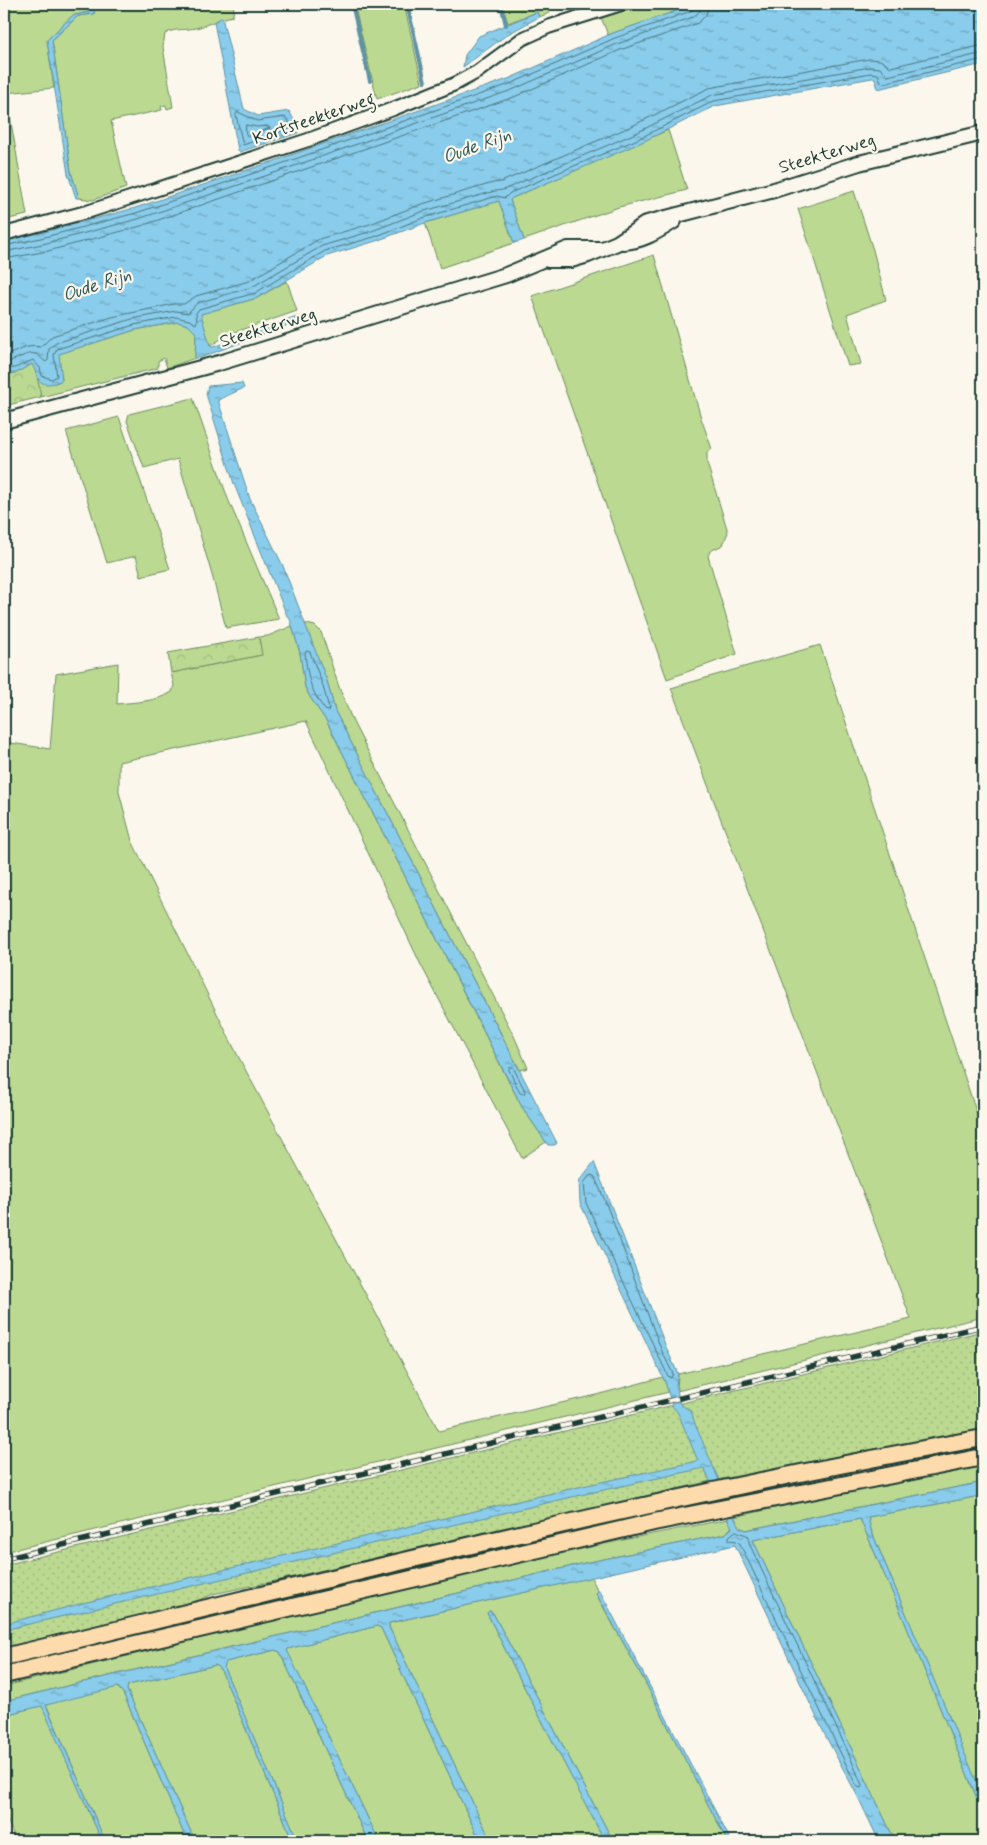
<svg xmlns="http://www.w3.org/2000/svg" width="987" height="1845" viewBox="0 0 987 1845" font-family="Mynerve,sans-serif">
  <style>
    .grass { fill: #bbd991; stroke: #6d8b62 }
    .forest { fill: url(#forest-crowns); stroke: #6d8b62 }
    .park { fill: url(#park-dots); stroke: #6d8b62 }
    .water { fill: url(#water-ripples); stroke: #5f93a2 }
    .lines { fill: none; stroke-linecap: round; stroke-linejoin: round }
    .shore { stroke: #4a767d; stroke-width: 1 }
    .stream { stroke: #5f93a2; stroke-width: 4 }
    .tertiary-casing { stroke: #1f3d34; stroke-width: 16 }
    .secondary-casing { stroke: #1f3d34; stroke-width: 18 }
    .trunk-casing { stroke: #1f3d34; stroke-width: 20 }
    .tertiary { stroke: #fbf7ec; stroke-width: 12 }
    .secondary { stroke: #fbf7ec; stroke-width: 14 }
    .trunk { stroke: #fedbac; stroke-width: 16 }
    .rail-casing { stroke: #1f3d34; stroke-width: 5.5 }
    .rail { stroke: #fbf7ec; stroke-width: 4; stroke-dasharray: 11; stroke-linecap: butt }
    .labels { text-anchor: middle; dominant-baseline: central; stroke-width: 4.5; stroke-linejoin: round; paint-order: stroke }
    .street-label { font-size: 18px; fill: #1f3d34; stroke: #fbf7ec }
    .water-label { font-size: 19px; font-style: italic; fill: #345a59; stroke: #fbf7ec }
  </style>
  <defs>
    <pattern id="forest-crowns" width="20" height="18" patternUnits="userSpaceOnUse" patternTransform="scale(1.25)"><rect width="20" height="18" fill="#bbd991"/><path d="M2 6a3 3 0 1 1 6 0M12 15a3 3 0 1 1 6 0" fill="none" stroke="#a0bb7e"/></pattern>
    <pattern id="park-dots" width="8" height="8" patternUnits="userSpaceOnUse" patternTransform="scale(1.25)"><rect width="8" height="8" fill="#bbd991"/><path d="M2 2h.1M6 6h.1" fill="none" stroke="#a0bb7e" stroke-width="1.8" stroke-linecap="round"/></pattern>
    <pattern id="water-ripples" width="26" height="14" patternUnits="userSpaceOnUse" patternTransform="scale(1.25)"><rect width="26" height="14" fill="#8acceb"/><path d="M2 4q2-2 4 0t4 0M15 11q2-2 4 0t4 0" fill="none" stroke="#70a7bf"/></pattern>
  </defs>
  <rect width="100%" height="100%" fill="#fbf7ec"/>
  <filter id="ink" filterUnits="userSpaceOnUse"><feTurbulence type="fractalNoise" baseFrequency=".02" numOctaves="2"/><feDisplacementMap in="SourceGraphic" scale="10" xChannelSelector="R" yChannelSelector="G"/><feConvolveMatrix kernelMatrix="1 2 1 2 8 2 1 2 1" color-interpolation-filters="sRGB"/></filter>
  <g filter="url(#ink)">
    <g class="grass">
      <path d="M 4,4 L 90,4 L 91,9 L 88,12 L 72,16 L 47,40 L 54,88 L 6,93 L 27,215 L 4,220 Z"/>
      <path d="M 94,4 L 153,4 L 156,7 L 157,4 L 212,4 L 178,7 L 234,4 L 233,16 C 218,18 204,28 189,29 C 180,30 173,29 165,34 L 163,47 L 173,107 L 167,109 L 166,105 L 161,106 L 162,110 L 111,121 L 126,188 L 93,200 L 79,198 L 71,172 L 52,40 L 78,16 L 94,14 Z"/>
      <path d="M 354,4 L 404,4 L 422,83 L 377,99 Z"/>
      <path d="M 502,4 L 556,4 L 548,7 L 550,13 L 539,17 L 537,12 L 508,23 Z"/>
      <path d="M 639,4 L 696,4 L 608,35 L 600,15 Z"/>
      <path d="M 668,130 L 687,190 L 619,207 L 524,240 L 510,200 L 512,198 Z"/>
      <path d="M 854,191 L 873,250 L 886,300 L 847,314 L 861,364 L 848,366 L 798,209 Z"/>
      <path d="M 499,201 L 514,243 L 440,268 L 425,223 Z"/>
      <path d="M 654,255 L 701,418 L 712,449 L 707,452 L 707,463 L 728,532 L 723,545 L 710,551 L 708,556 L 737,654 L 667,679 L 532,296 Z"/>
      <path d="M 287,281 L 297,311 L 227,335 L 210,346 L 200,314 L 257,298 Z"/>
      <path d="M 178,322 L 188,325 L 196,333 L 195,358 L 167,368 L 164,358 L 158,361 L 158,368 L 41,397 L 37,378 C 45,385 53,385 62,380 L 58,354 L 135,330 Z"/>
      <path d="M 193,398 L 228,499 L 279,619 L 226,628 L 212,575 L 178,459 L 144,468 L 127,421 L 129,414 Z"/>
      <path d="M 119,417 L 170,569 L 141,576 L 136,556 L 107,563 L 66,431 Z"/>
      <path d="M 303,623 L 315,626 L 321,632 L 339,687 L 353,722 L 514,1036 L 528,1068 L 520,1070 L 513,1057 L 335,711 L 327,681 Z"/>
      <path d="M 292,626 L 300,653 L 305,687 L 310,697 L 327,722 L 508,1080 L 522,1107 L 546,1142 L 522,1158 L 420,963 L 306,721 L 119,762 L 119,792 L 132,841 L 238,1056 L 439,1431 L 596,1395 L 663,1377 L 669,1392 L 4,1552 L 4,742 L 50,749 L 56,674 L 118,663 L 117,704 C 135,702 156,702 172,692 L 174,685 L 171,673 L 261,655 L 259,637 L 268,636 Z"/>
      <path d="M 820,645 L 983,1132 L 983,1317 L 677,1391 L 678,1374 L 911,1319 L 671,688 Z"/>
      <path d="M 983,1465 L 983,1482 L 746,1530 L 739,1527 L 734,1517 L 852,1491 Z"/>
      <path d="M 975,1497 L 978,1499 L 983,1512 L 983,1798 L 871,1530 L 868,1517 Z"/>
      <path d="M 729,1519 L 732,1527 L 725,1534 L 585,1563 L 4,1701 L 4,1686 C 245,1628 485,1565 729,1519 Z"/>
      <path d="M 860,1519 L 899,1608 L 983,1813 L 983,1841 L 895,1841 L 753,1540 Z"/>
      <path d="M 591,1577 L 598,1591 L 596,1594 L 644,1680 L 727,1841 L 613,1841 L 493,1613 L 489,1611 L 487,1613 L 518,1675 L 605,1841 L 491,1841 L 389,1627 L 389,1623 Z"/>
      <path d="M 377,1626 L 381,1628 L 480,1841 L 379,1841 L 287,1651 L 287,1649 Z"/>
      <path d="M 275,1650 L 280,1652 L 368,1841 L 298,1841 L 224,1668 L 225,1662 Z"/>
      <path d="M 216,1665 L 222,1672 L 293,1841 L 195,1841 L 127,1690 L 128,1685 Z"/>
      <path d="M 117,1687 L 123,1693 L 187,1841 L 105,1841 L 46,1704 Z"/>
      <path d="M 42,1705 L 102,1841 L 16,1841 L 4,1812 L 4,1715 Z"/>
    </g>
    <g class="forest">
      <path d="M 32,364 L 36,370 L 41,397 L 4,406 L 4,373 L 24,368 Z"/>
      <path d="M 259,637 L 262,655 L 171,673 L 168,653 Z"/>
    </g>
    <path class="park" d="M 983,1331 L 983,1430 L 711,1481 L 280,1580 L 213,1594 L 185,1606 L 4,1649 L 4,1565 Z"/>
    <g class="water">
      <path d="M 90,4 L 94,4 L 94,14 L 78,16 L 52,40 L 71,172 L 79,198 L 76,198 L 68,174 L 47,40 L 72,16 L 88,12 L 91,8 Z"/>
      <path d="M 696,4 L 983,4 L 983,64 L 878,89 L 875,78 L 872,78 L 715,106 L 640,143 L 512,198 L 510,200 L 524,240 L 514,243 L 499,201 L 425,223 L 376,241 L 327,256 L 257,298 L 201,314 L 210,346 L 213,347 L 297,317 L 299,321 L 202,357 L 195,358 L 196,333 L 188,325 L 178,322 L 135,330 L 59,354 L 62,380 C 54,384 41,388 37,376 C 35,372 35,369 32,364 L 16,373 L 4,374 L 4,241 L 44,232 L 135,208 L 274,161 L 508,79 L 613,33 Z"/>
      <path d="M 537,12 L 539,17 L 508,34 L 463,67 L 465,55 L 479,36 Z"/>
      <path d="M 222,17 L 244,109 L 258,116 L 289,111 L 294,120 L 298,133 L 239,152 L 238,150 L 214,22 Z"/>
      <path d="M 242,383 L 244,388 L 218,400 L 250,499 L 283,566 L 327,681 L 335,711 L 557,1143 L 555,1145 L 548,1145 L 522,1107 L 327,722 L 310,697 L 305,687 L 300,653 L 290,619 L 287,616 L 234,484 L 206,394 L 208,386 Z"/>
      <path d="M 594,1162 L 666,1347 L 678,1374 L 676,1385 L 680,1404 L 691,1411 L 695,1424 L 739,1527 L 746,1530 L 983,1482 L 983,1512 L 978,1499 L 975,1497 L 868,1517 L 871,1530 L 983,1797 L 983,1813 L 899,1608 L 860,1519 L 753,1540 L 895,1841 L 879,1841 L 856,1793 L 825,1735 L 735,1545 L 389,1623 L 389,1627 L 491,1841 L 480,1841 L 381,1628 L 377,1626 L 288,1649 L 287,1650 L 379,1841 L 368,1841 L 280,1652 L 275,1650 L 226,1662 L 224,1668 L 298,1841 L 293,1841 L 222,1672 L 216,1665 L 128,1685 L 127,1690 L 195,1841 L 187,1841 L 123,1693 L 118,1687 L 46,1705 L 105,1841 L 102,1841 L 42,1706 L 4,1715 L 4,1701 L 585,1563 L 725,1534 L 732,1528 L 704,1468 L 585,1494 L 4,1630 L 4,1624 L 87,1602 L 346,1541 L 583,1486 L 698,1461 L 678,1413 L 672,1406 L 665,1382 L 580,1203 L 579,1181 Z"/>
      <path d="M 598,1591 L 600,1591 L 731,1841 L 727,1841 L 644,1680 L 596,1593 Z"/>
      <path d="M 489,1611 L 493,1613 L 613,1841 L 605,1841 L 599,1830 L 518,1675 L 487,1613 Z"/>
    </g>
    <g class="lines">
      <g class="shore">
        <path d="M 238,112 L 257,121 L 285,117 L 289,122 L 291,128 L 243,145 L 236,115 Z"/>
        <path d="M 246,125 L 257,127 L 268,126 L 270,128 L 248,136 L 246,134 Z"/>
        <path d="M 4,246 L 45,237 L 136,213 L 275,166 L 510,84 L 615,38 L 691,11 L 694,8 L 695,4"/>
        <path d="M 4,252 L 47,243 L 138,219 L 277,172 L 512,90 L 617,44 L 693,17 L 700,11 L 701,4"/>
        <path d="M 4,259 L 48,251 L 141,226 L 514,97 L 620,50 L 698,23 L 706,15 L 709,4"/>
        <path d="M 4,355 C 19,353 24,344 41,347 L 52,336 L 112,317 L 174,304 L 184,304 L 196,296 L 249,281 L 319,239 L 370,224 L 419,205 L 493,183 L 501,182 L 632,126 L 709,88 L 869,59 L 880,60 L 891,67 L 983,45"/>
        <path d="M 4,363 C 13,362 28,351 36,354 C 40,356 43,360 46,362 L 48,360 L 49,349 L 56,343 L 132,319 L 176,311 L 188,313 L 197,303 L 252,287 L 322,246 L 372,231 L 421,212 L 495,191 L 503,190 L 636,133 L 712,95 L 870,67 L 880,68 L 888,76 L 983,53"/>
        <path d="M 4,369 L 15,368 L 33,360 L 40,368 L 42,376 L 52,379 L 57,376 L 54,355 L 57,349 L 134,325 L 176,317 L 189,320 L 196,324 L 197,321 L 196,313 L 199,309 L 255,293 L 325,251 L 374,237 L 423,218 L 497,196 L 505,198 L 510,193 L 638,139 L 714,101 L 871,73 L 878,74 L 881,82 L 884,83 L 983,59"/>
        <path d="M 307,651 L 310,652 L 322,683 L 329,708 L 328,711 L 325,710 C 310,689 308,679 305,654 Z"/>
        <path d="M 510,1067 L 513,1067 L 525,1091 L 524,1094 L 520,1093 L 509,1070 Z"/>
        <path d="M 591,1175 L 594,1176 L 604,1198 L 661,1349 L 673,1374 L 671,1378 L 668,1376 L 586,1203 L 584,1183 Z"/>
        <path d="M 736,1531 L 749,1536 L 749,1543 L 848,1752 L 862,1785 L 861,1788 L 858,1787 L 855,1783 L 740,1544 L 737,1541 L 729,1540 L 729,1537 Z"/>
      </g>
      <g class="stream">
        <path d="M 352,4 L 370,81"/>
        <path d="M 407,4 L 425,82"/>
        <path d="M 501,4 L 506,25"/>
      </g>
      <g class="tertiary-casing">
        <path id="tertiary" d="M 4,234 L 90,211 L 308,140 L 393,109 L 455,84 L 477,72 L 522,39 L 548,27 L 621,4"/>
      </g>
      <g class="secondary-casing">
        <g id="secondary">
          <path d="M 623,242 C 643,241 658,231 674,221"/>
          <path d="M 548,260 L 571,260 L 588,255 L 617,243 L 647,223 L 774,190 L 859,163 L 983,133"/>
          <path d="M 4,421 L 219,363 L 506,275 L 568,249 L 599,249"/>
        </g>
      </g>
      <g class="trunk-casing">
        <g id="trunk">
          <path d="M 4,1657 C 329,1579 654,1497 983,1438"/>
          <path d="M 4,1675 L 654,1522 L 983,1457"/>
        </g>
      </g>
      <use href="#tertiary" class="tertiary"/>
      <use href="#secondary" class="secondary"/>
      <use href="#trunk" class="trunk"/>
      <g class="rail-casing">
        <path id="rail" d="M 4,1559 L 983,1326"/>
      </g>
      <use href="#rail" class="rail"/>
    </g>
  </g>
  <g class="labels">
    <g class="street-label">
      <text transform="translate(314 119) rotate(-19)">Kortsteekterweg</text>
      <text transform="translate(827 154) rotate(-17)">Steekterweg</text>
      <text transform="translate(268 328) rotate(-17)">Steekterweg</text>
    </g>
    <g class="water-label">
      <text transform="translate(477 146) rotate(-20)">Oude Rijn</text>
      <text transform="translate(97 285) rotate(-18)">Oude Rijn</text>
    </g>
  </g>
  <rect width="987" height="1845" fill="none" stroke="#fbf7ec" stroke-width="20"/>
  <rect x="10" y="10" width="967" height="1825" fill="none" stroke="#1f3d34" stroke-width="2" filter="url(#ink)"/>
</svg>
